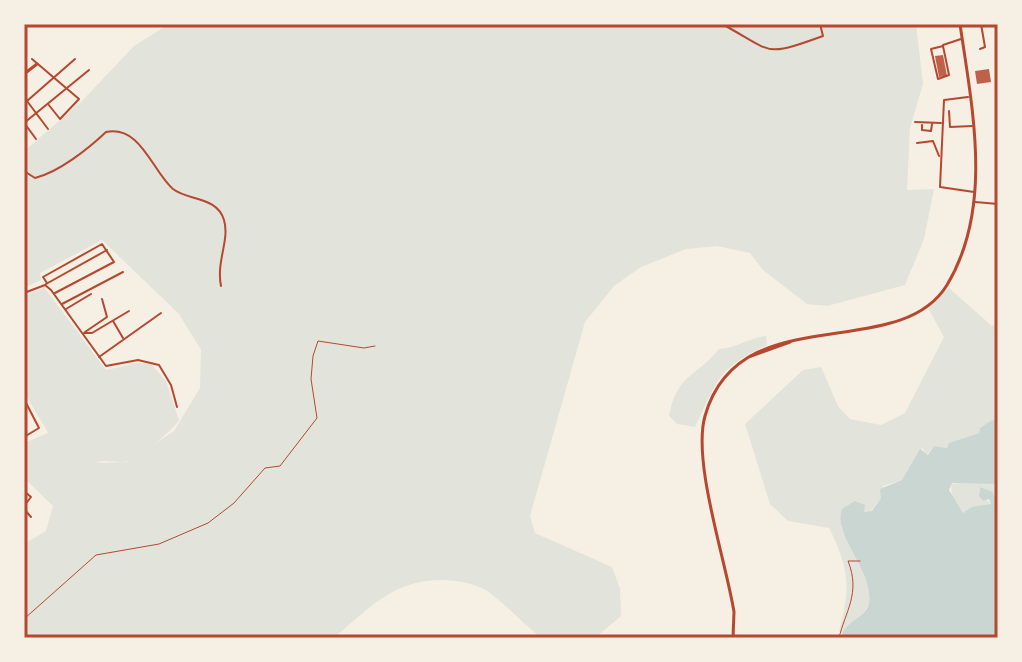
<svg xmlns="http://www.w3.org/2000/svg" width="1022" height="662" viewBox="0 0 1022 662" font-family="'DM Sans',sans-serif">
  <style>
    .green { fill: #e2e4dc }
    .water { fill: #c9d6d2 }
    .building { fill: #bf614a }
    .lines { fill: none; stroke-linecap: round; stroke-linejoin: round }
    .path { stroke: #b5482f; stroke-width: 1 }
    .minor { stroke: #b5482f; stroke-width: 2 }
    .tertiary { stroke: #b5482f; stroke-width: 3 }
    .secondary { stroke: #b5482f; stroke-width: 3 }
    .neatline { fill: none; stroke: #b5482f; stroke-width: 3 }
  </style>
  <rect width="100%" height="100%" fill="#f6efe4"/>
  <g class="green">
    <path d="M 169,24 L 916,24 L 923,84 L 910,128 L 907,190 L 934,189 L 924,239 L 905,285 L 827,306 L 807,304 L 763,270 L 750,253 L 717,246 L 686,249 L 641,267 L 614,286 L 585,322 L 530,516 L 535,533 L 612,567 L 620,588 L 621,616 L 595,638 L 541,638 C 524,624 508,607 490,593 C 476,583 460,581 444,580 C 394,579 369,608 334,638 L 24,638 L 24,544 L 46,531 L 53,506 L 24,478 L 24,443 L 48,433 L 24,392 L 24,296 L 44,287 L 106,370 L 137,363 L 151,364 L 166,381 L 179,420 C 172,431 140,457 128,461 C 117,464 105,458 96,463 L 127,462 L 174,431 L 200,388 L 201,350 L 179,314 L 102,240 L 40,273 L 41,280 L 24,288 L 24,151 L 80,103 L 134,46 Z"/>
    <path d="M 949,288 L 992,326 L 998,323 L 998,421 L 992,420 L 980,428 L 979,433 L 950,443 L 946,448 L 934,446 L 927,455 L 922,448 L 902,480 L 883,486 L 881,498 L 871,511 L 864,512 L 841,527 C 852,547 883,590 864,612 C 857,620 846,623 842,634 L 839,631 C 851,587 849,568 829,528 L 788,521 L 770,504 L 745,424 L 803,370 L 821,367 L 838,406 L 850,419 L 881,425 L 905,413 L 944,337 L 928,308 Z"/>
    <path d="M 766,336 L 767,345 C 717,369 718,379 695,427 L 677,424 L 669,416 C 677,374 694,379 719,349 C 737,348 748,338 766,336 Z"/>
    <path d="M 984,481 L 998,484 L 998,509 L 992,492 L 980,487 L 979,493 L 991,504 L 963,513 L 952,496 L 951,484 Z"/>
  </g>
  <path class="water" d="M 992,420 L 998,421 L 998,484 L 952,483 L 949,490 L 963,513 L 972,507 L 991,504 L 989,499 L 983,501 L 979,496 L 980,487 L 993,492 L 998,509 L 998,638 L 851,638 L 842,634 C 847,620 867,617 869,603 C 874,570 832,535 842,509 L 855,501 L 865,505 L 864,512 L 872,511 L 881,498 L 880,489 L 902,480 L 920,449 L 928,455 L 934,446 L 947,448 L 949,443 L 979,433 L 980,428 Z"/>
  <g class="building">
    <path d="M 943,55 L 947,76 L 939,77 L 935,56 Z"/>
    <path d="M 989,69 L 991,82 L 977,84 L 975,71 Z"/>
  </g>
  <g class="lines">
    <g class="path">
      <path d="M 24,619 L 96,555 L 159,544 L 208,523 L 234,503 L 265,468 L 280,466 L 317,418 L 311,379 L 313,356 L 318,341 L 364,348 L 375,346"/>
      <path d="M 839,638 C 845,612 861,593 848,561 L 860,561"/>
    </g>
    <g class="minor">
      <path d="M 722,24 C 774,52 762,58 823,36 L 820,24"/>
      <path d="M 943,45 L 961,39"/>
      <path d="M 943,46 L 949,75 L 938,79 L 931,49 Z"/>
      <path d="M 980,49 L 985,47 L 981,24"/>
      <path d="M 32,59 L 79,99 L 60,119 L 48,104"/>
      <path d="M 968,97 L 944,100 L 940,187 L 974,192"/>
      <path d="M 949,111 L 950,127 L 972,126"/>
      <path d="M 915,122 L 941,123"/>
      <path d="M 24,123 L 89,70"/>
      <path d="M 25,124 L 36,139"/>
      <path d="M 922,125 L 922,130 L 931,131 L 932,124"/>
      <path d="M 48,129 L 27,101 L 75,59"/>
      <path d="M 917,143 L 933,141 L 939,156"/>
      <path d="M 24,147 L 25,149"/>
      <path d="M 24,171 L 35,178 C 59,172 88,149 106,132 C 141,125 152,171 173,189 C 188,201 217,196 224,220 C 230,240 216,261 221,286"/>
      <path d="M 975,202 L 998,204"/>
      <path d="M 47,283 L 43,277 L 102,244 L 114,262 L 55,293"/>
      <path d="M 46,284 L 107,250"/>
      <path d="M 24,293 L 45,285 L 51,290 L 106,366 L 138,360 L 159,365 L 171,385 L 177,407"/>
      <path d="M 62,304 L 123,272"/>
      <path d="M 66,309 L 91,294"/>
      <path d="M 113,321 L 123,338"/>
      <path d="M 85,332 L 107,317 L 102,299"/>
      <path d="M 84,333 L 92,333 L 129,311"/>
      <path d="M 99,357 L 161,313"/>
      <path d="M 24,399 L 39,428 L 24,437"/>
      <path d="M 24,491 L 31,497 L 24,506"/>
      <path d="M 24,509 L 31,517"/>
    </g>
    <path class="tertiary" d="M 24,74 L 37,64"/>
    <g class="secondary">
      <path d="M 751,356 L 790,342"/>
      <path d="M 733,638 L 734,612 C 726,561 692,462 705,416 C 739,296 898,365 947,285 C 994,207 972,108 960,24"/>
    </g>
  </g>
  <rect width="1022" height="662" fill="none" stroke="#f6efe4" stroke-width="52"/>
  <rect x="26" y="26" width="970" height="610" class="neatline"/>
</svg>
